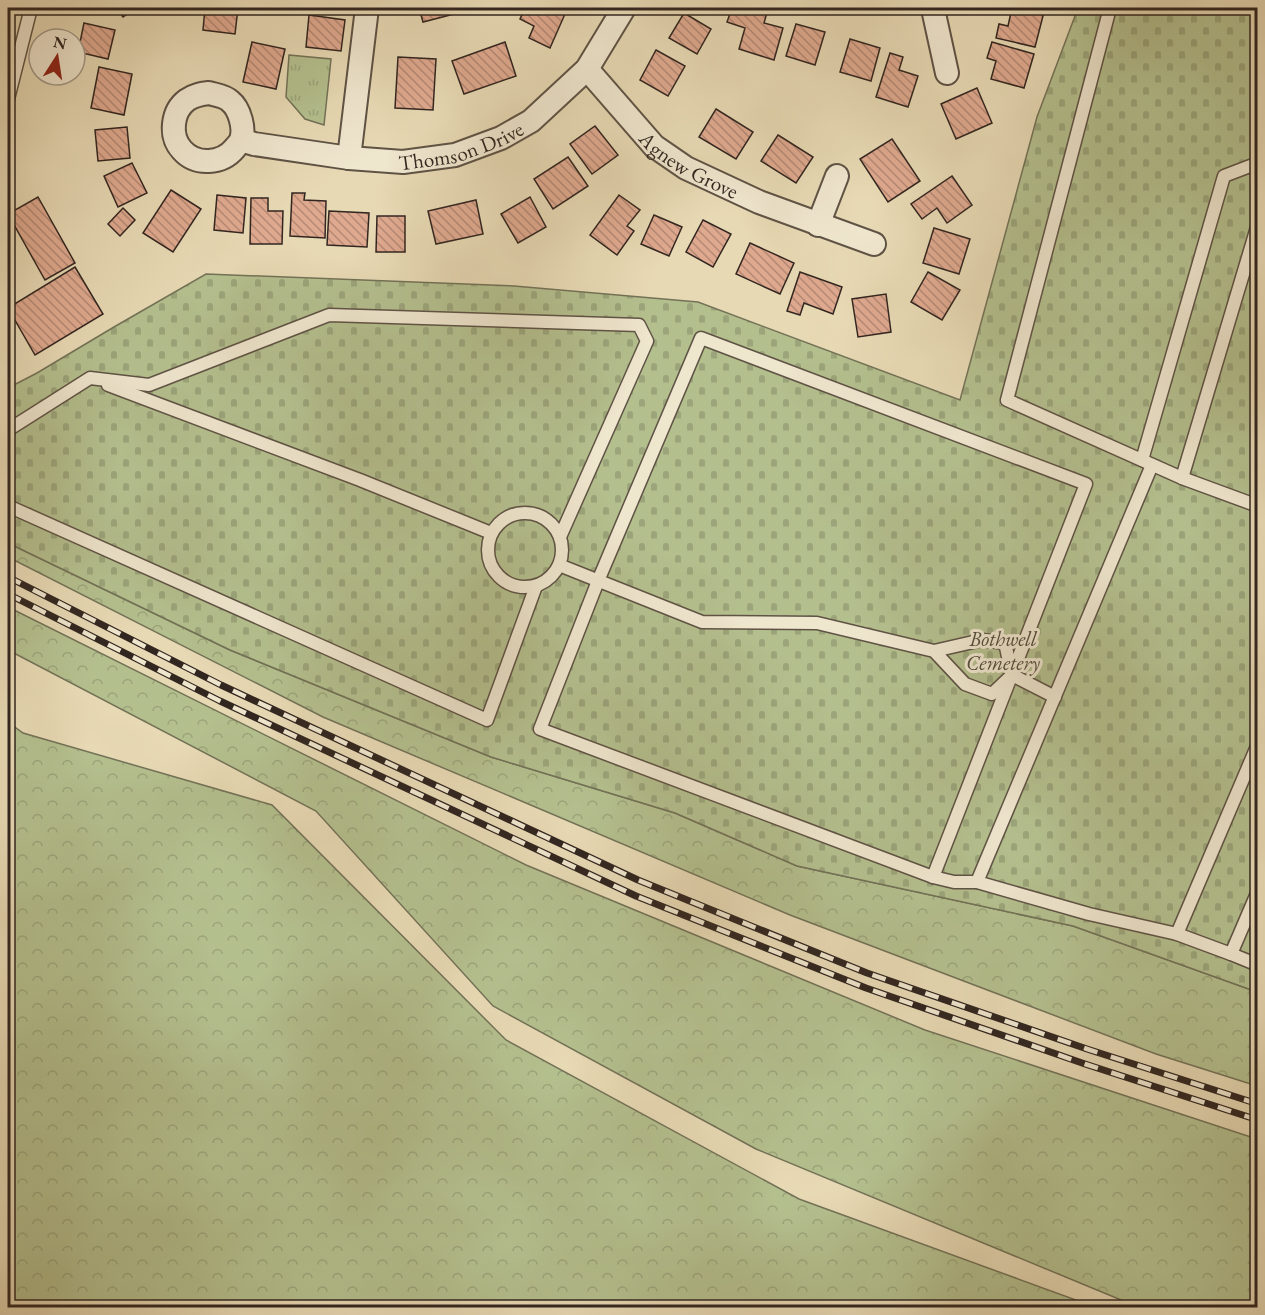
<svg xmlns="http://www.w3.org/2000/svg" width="1265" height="1315" viewBox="0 0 1265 1315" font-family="'EB Garamond',serif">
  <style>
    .forest { fill: url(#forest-crowns); stroke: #737257; stroke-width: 1.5 }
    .cemetery { fill: url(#cemetery-stones); stroke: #737257; stroke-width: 1.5 }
    .park { fill: url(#park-tufts); stroke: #737257; stroke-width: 1.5 }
    .building { fill: url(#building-back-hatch); stroke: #322620; stroke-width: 1.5 }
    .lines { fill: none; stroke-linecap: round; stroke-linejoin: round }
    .service-casing { stroke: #5f5345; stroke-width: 15 }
    .minor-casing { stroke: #5f5345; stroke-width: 26 }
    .service { stroke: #efe6ce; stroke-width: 12 }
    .minor { stroke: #efe6ce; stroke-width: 22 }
    .rail-casing { stroke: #322620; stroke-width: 7 }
    .rail { stroke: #efe6ce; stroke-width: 4.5; stroke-dasharray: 14; stroke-linecap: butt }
    .labels { text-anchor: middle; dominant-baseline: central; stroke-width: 6; stroke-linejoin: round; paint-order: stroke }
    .street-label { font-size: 21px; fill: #322620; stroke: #efe6ce }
    .park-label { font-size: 21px; font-style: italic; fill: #524c3c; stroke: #efe6ce }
  </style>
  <defs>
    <pattern id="forest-crowns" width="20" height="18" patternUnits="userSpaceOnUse" patternTransform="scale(1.5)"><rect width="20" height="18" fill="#b4bf8e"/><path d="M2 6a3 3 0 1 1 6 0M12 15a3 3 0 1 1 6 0" fill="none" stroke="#9ba47a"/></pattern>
    <pattern id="cemetery-stones" width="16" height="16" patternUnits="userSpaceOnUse" patternTransform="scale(1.5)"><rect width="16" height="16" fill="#b4bf8e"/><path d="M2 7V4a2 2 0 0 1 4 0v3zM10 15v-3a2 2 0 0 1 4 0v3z" fill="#9ba47a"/></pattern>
    <pattern id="park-tufts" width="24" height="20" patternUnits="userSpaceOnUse" patternTransform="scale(1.5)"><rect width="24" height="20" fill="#b4bf8e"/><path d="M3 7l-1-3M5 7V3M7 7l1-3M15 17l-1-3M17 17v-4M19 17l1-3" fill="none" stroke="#9ba47a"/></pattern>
    <pattern id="building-back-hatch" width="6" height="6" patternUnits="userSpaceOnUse" patternTransform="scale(1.5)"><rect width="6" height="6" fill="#dfa98f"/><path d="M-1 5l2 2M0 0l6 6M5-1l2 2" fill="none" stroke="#b58974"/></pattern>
  </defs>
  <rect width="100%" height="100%" fill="#e7d9b4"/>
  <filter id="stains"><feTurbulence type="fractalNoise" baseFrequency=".00333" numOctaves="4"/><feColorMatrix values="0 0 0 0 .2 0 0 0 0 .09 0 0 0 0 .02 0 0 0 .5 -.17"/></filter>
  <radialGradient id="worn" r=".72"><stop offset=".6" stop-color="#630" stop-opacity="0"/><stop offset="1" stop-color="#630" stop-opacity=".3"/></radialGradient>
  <g class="forest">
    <path d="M 8,543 L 230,650 L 491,757 L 675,813 L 797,866 L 1073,926 L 1257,992 L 1257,1086 L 1156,1054 L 790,915 L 323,717 L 8,557 Z"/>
    <path d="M 8,607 L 526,865 L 925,1030 L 1257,1139 L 1257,1306 L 1248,1308 L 1146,1308 L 1126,1302 L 756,1149 L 493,1006 L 316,811 L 8,650 Z"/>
    <path d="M 8,722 L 23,733 L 272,805 L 506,1040 L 799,1199 L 1095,1307 L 8,1307 Z"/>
  </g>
  <path class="cemetery" d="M 1078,8 L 1257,8 L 1257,992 L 1073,926 L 797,866 L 675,813 L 491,757 L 230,650 L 8,543 L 8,388 L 37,373 L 114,327 L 206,274 L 514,286 L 698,302 L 960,400 L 1037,117 Z"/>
  <path class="park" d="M 289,55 L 331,59 L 324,125 L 305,119 L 286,97 Z"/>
  <g class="building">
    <path d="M 116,8 L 136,8 L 123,17 Z"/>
    <path d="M 205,8 L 238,8 L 235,34 L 203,30 Z"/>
    <path d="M 419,8 L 456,8 L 458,13 L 423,22 Z"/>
    <path d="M 525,8 L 551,8 L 565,14 L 550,48 L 529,38 L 534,26 L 520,19 Z"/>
    <path d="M 695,8 L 711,8 L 708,14 Z"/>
    <path d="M 732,8 L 763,8 L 768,9 L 764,23 L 783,28 L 774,60 L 739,49 L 745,28 L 727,22 Z"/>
    <path d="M 1012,8 L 1045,8 L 1035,47 L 996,38 L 999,24 L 1008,26 Z"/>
    <path d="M 684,13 L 711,29 L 697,54 L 669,38 Z"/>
    <path d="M 309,15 L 345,20 L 341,51 L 306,47 Z"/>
    <path d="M 84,23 L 115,30 L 108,59 L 78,52 Z"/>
    <path d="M 796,24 L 825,32 L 815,65 L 786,56 Z"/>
    <path d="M 850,39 L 880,48 L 871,81 L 840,72 Z"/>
    <path d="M 252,42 L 285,49 L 276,89 L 243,82 Z"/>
    <path d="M 505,42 L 516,76 L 464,94 L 452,61 Z"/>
    <path d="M 992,42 L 1034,54 L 1024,88 L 991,79 L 996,61 L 987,58 Z"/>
    <path d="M 656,50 L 685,66 L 668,96 L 640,80 Z"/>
    <path d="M 890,53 L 903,57 L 899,70 L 918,76 L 908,107 L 876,97 Z"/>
    <path d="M 398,57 L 436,59 L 433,110 L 395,108 Z"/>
    <path d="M 99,67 L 132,74 L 124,115 L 91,108 Z"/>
    <path d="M 977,88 L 992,123 L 956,139 L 941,104 Z"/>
    <path d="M 716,109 L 753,132 L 736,159 L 699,137 Z"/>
    <path d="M 595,126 L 618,155 L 592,174 L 570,144 Z"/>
    <path d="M 127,127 L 130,158 L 98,161 L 95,130 Z"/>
    <path d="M 778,135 L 813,157 L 796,183 L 761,161 Z"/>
    <path d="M 892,139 L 920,181 L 888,202 L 860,159 Z"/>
    <path d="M 568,157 L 588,186 L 553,209 L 534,179 Z"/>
    <path d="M 132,163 L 147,193 L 118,207 L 104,176 Z"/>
    <path d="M 952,176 L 972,205 L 947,223 L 937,208 L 922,219 L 911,204 Z"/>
    <path d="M 171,190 L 201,209 L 173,252 L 143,233 Z"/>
    <path d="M 292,193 L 305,193 L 304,200 L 326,201 L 325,238 L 290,236 Z"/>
    <path d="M 217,195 L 246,198 L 243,233 L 214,230 Z"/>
    <path d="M 619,195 L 640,210 L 627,226 L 634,231 L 617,255 L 590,235 Z"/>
    <path d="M 38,197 L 75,263 L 45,280 L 8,214 Z"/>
    <path d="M 530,197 L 546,227 L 518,243 L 501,214 Z"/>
    <path d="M 251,198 L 268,198 L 268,211 L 283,211 L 282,244 L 250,244 Z"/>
    <path d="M 476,200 L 483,234 L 436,244 L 428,211 Z"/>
    <path d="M 123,208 L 135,220 L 120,236 L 108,224 Z"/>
    <path d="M 329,211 L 369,213 L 367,247 L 327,245 Z"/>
    <path d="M 654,215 L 682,227 L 669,256 L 641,244 Z"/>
    <path d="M 377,216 L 405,216 L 405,252 L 376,252 Z"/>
    <path d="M 703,220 L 731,234 L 713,267 L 686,252 Z"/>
    <path d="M 934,228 L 970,239 L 959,274 L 923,263 Z"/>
    <path d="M 750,243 L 794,263 L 780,294 L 736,274 Z"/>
    <path d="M 75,267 L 103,314 L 35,355 L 8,308 Z"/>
    <path d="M 800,272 L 842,287 L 833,314 L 804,303 L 800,315 L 787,311 Z"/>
    <path d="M 928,272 L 960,290 L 942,320 L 911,302 Z"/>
    <path d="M 886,294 L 891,332 L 858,337 L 852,299 Z"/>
  </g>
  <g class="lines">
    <g class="service-casing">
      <g id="service">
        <path d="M 1110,8 L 1007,400 L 1182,478"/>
        <path d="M 8,99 L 31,8"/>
        <path d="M 1258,224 L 1182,478 L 1258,506"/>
        <path d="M 701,338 L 1086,484 L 933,877 L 540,729 L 598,581 Z"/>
        <path d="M 108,385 L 360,480 L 491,533"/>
        <path d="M 8,430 L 90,378 L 149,385 L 329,315 L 639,325 L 647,341 L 560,537"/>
        <path d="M 1142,460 L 1224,176 L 1258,163"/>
        <path d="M 1152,465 L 977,882 L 1089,914 L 1177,934"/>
        <path d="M 8,506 L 487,720 L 536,586"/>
        <circle cx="525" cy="550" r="37"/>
        <path d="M 559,565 L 702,622 L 817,623 L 934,651 L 982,640 L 1005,643 L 1012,675 L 992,694 L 965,684 L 934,651"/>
        <path d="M 1012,675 L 1055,697"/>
        <path d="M 1258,744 L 1177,934 L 1231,954 L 1258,891"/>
        <path d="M 933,877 L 954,882 L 977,882"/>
        <path d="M 1231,954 L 1258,965"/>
      </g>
    </g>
    <g class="minor-casing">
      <g id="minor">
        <path d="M 933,9 L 947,73"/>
        <path id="s1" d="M 587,69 L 654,146 L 686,168 L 759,202 L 874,244"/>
        <path d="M 209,93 C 216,95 225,96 230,101 C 240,109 245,129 241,140 C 240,143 237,145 235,148 C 222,164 196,166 182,150 C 169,136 172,111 187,100 C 194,95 201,94 209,93 Z"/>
        <path id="s2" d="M 241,140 L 254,144 L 349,158 L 403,162 L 455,155 L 501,138 L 531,121 L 587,69 L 624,8"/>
        <path d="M 349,158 L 367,8"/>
        <path d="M 818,225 L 837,176"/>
      </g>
    </g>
    <use href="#service" class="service"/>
    <use href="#minor" class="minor"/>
    <g class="rail-casing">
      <g id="rail">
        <path d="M 8,577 L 221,685 L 638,880 L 867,973 L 1087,1049 L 1258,1104"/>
        <path d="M 8,594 L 220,701 L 636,896 L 866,988 L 1085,1064 L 1258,1120"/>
      </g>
    </g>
    <use href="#rail" class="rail"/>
  </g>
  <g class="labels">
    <g class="street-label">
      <text stroke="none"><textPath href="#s2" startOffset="224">Thomson Drive</textPath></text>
      <text stroke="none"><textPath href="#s1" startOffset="142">Agnew Grove</textPath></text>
    </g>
    <g class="park-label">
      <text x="1003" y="638">Bothwell<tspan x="1003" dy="24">Cemetery</tspan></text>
    </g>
  </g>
  <rect width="1265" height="1315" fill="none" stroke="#e7d9b4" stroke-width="30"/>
  <rect x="9" y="9" width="1247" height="1297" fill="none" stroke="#322620" stroke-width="3"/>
  <rect x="15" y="15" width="1235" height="1285" fill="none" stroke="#322620" stroke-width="1.5"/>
  <g transform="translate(57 57) rotate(12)"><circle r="28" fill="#efe6ce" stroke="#a39988" stroke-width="1.5"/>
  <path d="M0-4.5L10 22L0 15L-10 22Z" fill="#8f2418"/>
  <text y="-9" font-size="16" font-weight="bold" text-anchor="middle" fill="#322620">N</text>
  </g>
  <rect width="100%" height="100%" filter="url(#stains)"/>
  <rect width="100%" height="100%" fill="url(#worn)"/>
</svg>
